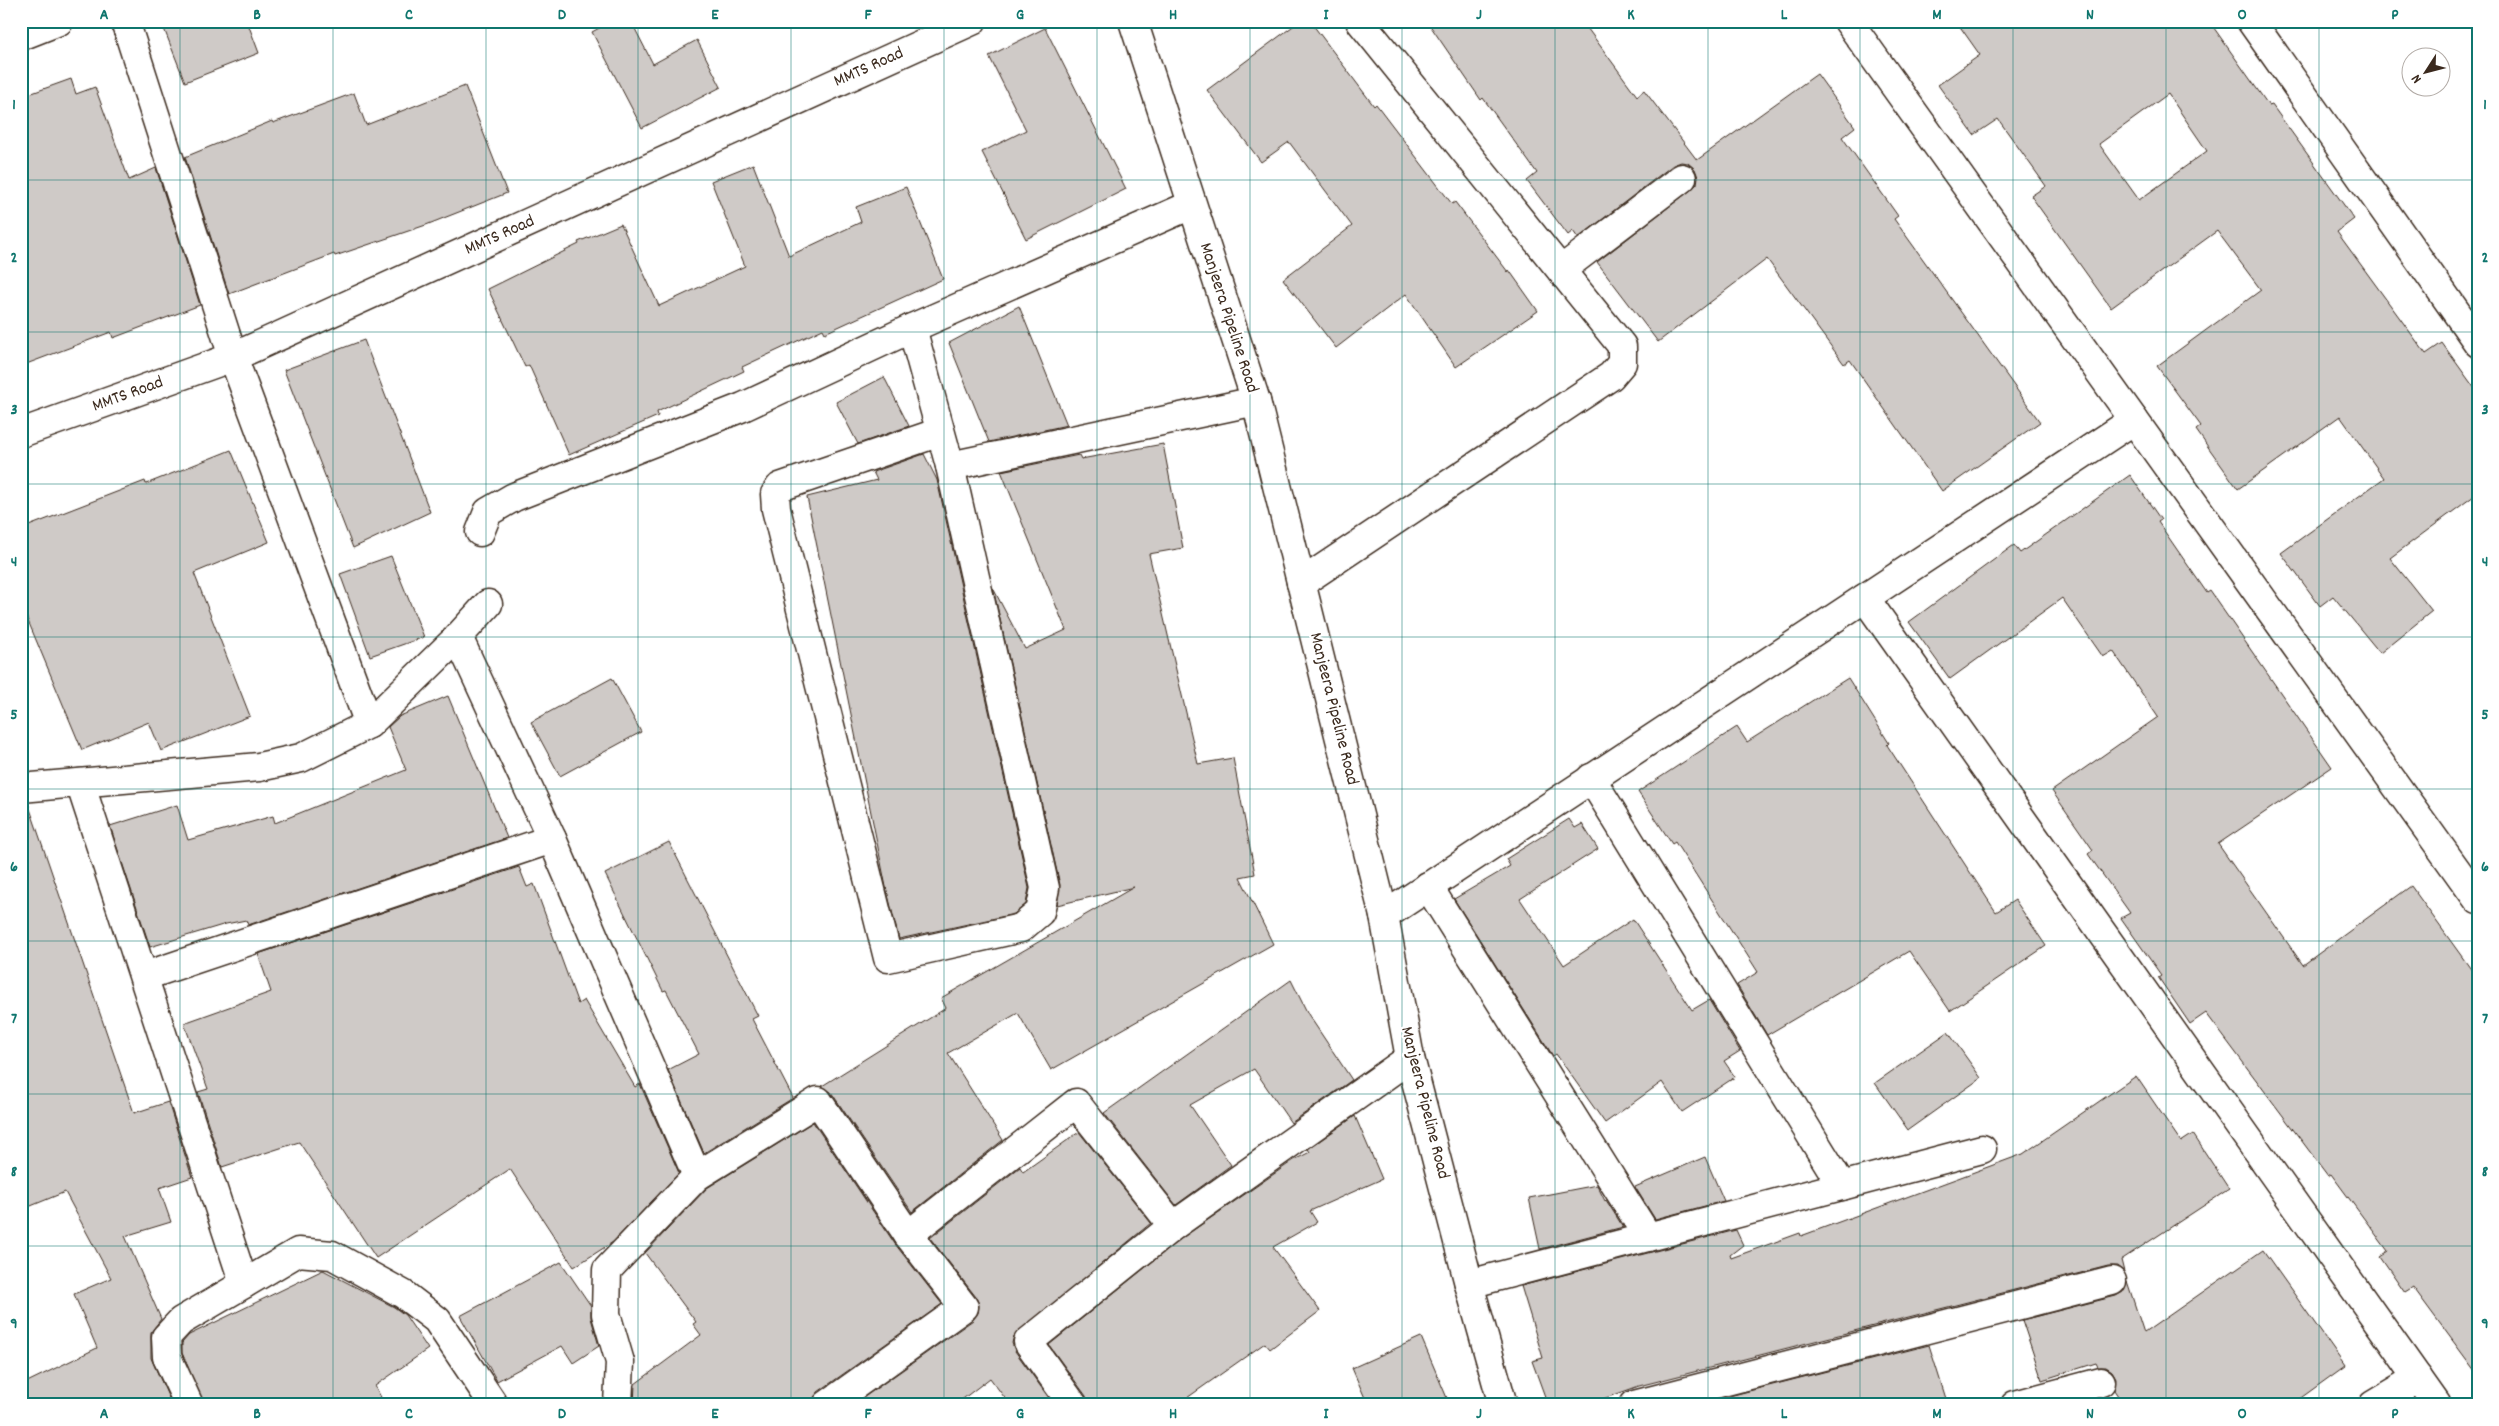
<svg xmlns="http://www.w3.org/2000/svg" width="2499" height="1426" viewBox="0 0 2499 1426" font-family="Dekko,sans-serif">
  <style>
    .building { fill: #cfcac7; stroke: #3b2a1e; fill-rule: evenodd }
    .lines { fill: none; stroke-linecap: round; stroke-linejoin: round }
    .minor-casing { stroke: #3b2a1e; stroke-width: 31 }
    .tertiary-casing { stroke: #3b2a1e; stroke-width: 31 }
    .secondary-casing { stroke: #3b2a1e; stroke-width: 31 }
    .minor { stroke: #fff; stroke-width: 28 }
    .tertiary { stroke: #fff; stroke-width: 28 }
    .secondary { stroke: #fff; stroke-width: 28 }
    .grid { fill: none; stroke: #0f766e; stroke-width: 1; stroke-opacity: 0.55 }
    .labels { text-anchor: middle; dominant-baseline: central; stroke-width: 4.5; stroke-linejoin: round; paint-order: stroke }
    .street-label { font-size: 18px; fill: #3b2a1e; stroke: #fff }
    .neatline { fill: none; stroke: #0f766e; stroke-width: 2 }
    .grid-label { font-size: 16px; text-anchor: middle; font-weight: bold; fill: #0f766e }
  </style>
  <rect width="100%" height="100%" fill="#fff"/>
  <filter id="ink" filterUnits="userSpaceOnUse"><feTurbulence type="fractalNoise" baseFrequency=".02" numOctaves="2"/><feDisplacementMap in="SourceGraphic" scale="10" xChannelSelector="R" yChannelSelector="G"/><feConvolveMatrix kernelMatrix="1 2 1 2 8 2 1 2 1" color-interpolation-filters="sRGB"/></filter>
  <g filter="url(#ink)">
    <g class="building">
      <path d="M 161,21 L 247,21 L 259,53 L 185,82 Z"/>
      <path d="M 612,21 L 631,21 L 653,64 L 697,40 L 721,87 L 642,128 L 592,32 Z"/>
      <path d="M 1300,21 L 1310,21 L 1374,106 L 1376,104 L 1452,204 L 1455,202 L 1508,272 L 1509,270 L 1538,311 L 1456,367 L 1406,294 L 1336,348 L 1283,279 L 1352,226 L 1289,142 L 1261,162 L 1207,90 Z"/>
      <path d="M 1427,21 L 1582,21 L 1637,96 L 1644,90 L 1697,160 L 1817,74 L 1855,127 L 1842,137 L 1898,216 L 1894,219 L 2040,422 L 1942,491 L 1850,360 L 1844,364 L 1767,259 L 1658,342 L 1597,262 L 1691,190 L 1697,184 L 1698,177 L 1695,169 L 1688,163 L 1681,162 L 1673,165 L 1578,238 L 1573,231 L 1568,235 L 1527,181 L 1537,173 L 1483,98 L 1481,100 Z"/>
      <path d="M 1956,21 L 2209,21 L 2269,106 L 2272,105 L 2354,219 L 2337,232 L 2426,354 L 2442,343 L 2478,393 L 2478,493 L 2390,558 L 2432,611 L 2380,653 L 2333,596 L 2320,606 L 2281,553 L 2384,478 L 2340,416 L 2238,489 L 2196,430 L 2201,426 L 2157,366 L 2261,290 L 2217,231 L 2111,308 L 2031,196 L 2046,186 L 1998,119 L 1974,135 L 1938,85 L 1980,55 ZM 2168,94 L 2207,151 L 2139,200 L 2099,144 Z"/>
      <path d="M 1045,28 L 1126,189 L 1026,239 L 982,152 L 1026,130 L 989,56 Z"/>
      <path d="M 71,79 L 76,94 L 95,87 L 129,180 L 156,168 L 200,305 L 113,338 L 111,332 L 21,366 L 21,97 Z"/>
      <path d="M 465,86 L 507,193 L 426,225 L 335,256 L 334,254 L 229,294 L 185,157 L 272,121 L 273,123 L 354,93 L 366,125 Z"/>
      <path d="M 753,164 L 789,256 L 861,222 L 856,207 L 906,187 L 943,279 L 825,333 L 823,329 L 742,367 L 744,371 L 657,412 L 658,416 L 569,455 L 529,365 L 525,367 L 488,289 L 579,244 L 578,242 L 621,224 L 659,306 L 745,266 L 711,181 Z"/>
      <path d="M 1019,306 L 1067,425 L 989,442 L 949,343 Z"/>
      <path d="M 364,340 L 430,512 L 353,548 L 284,370 Z"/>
      <path d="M 884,377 L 909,426 L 858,444 L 836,402 Z"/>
      <path d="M 1163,444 L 1183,548 L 1149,554 L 1198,764 L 1233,758 L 1255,874 L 1240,877 L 1273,944 L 1051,1070 L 1018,1013 L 948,1053 L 1003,1140 L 912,1212 L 831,1092 L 822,1086 L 946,1008 L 941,998 L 1134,887 L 1057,905 L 1060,885 L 993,588 L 1025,649 L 1066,630 L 1001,471 L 1079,455 L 1081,459 Z"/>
      <path d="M 231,450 L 269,542 L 194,573 L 250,716 L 161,751 L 149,722 L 82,750 L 21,604 L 21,529 L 145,481 L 146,484 Z"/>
      <path d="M 924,454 L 937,480 L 1029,888 L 1026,904 L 1014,914 L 899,939 L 886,887 L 807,497 L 877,480 L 873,472 Z"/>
      <path d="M 2130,475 L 2161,520 L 2158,522 L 2207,593 L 2210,591 L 2332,767 L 2218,844 L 2303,965 L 2411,886 L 2478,979 L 2478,1375 L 2413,1287 L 2405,1292 L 2380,1256 L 2388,1251 L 2331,1174 L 2328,1176 L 2206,1013 L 2190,1024 L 2158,977 L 2161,975 L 2121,918 L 2130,913 L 2088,854 L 2093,850 L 2052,791 L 2158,717 L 2113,651 L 2103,657 L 2062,598 L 1950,679 L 1909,622 L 2014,545 L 2020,553 Z"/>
      <path d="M 391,556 L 424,637 L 370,656 L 340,574 Z"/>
      <path d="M 612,678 L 641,732 L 560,776 L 531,722 Z"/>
      <path d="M 1848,678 L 1889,743 L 1887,745 L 1996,912 L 2015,900 L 2046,946 L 1950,1011 L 1909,951 L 1767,1035 L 1737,985 L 1758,972 L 1675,842 L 1672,844 L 1638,792 L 1737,727 L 1747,742 Z"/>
      <path d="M 448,696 L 507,838 L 248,925 L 246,920 L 226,924 L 150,947 L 110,826 L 177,805 L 188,840 L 273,816 L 275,823 L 406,770 L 388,727 L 400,716 Z"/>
      <path d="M 21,803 L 28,803 L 134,1113 L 168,1102 L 192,1177 L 159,1188 L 171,1222 L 125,1236 L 161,1319 L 151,1332 L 151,1358 L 172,1405 L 21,1405 L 21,1385 L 97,1348 L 74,1294 L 111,1278 L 65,1192 L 21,1210 Z"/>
      <path d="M 1569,819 L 1575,828 L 1582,824 L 1598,849 L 1520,899 L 1564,965 L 1633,919 L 1692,1010 L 1709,1000 L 1740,1051 L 1724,1061 L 1735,1077 L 1682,1112 L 1662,1082 L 1605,1123 L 1556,1054 L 1553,1056 L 1454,899 L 1510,866 L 1506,859 Z"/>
      <path d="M 669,842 L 758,1016 L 752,1019 L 793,1098 L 704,1153 L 668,1070 L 699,1054 L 666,990 L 663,991 L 605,874 Z"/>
      <path d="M 519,867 L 527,887 L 534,884 L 578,1004 L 584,1000 L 635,1087 L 640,1084 L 679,1173 L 613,1242 L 574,1267 L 510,1169 L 376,1258 L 299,1142 L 222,1167 L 198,1092 L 208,1089 L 184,1023 L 271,992 L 258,954 Z"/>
      <path d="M 1291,980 L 1308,1014 L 1352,1080 L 1291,1123 L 1254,1069 L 1190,1105 L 1231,1165 L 1176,1205 L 1104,1113 Z"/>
      <path d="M 1948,1032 L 1981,1078 L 1908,1130 L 1875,1083 Z"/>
      <path d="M 2136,1076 L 2181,1142 L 2193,1134 L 2229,1189 L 2121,1260 L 2124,1272 L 2117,1266 L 2108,1266 L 1639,1386 L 1586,1405 L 1548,1405 L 1532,1361 L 1543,1358 L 1521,1286 L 1736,1230 L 1743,1245 L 1730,1255 L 1731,1258 L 1800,1233 L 1801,1236 L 2023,1154 Z"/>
      <path d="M 1355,1116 L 1382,1179 L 1310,1211 L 1317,1222 L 1273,1247 L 1320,1311 L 1270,1349 L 1265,1343 L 1177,1405 L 1088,1405 L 1086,1396 L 1049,1345 L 1182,1238 L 1294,1160 L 1310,1152 L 1308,1149 Z"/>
      <path d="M 813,1122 L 895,1244 L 942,1304 L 818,1392 L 812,1405 L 634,1405 L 635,1384 L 701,1335 L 693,1324 L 696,1322 L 645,1253 L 707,1188 Z"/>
      <path d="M 1079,1132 L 1151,1223 L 1014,1336 L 1012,1343 L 1015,1351 L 1054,1405 L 1010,1405 L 990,1378 L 955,1405 L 868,1405 L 863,1398 L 973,1320 L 978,1313 L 979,1305 L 976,1297 L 930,1238 L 1020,1167 L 1023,1172 Z"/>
      <path d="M 1705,1157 L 1724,1201 L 1655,1219 L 1635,1187 Z"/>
      <path d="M 1597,1185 L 1605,1201 L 1606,1200 L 1623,1227 L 1540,1249 L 1529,1198 Z"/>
      <path d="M 2263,1250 L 2345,1366 L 2291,1405 L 2124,1405 L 2114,1390 L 2116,1378 L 2112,1371 L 2106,1367 L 2098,1367 L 2096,1363 L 2042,1380 L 2022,1320 L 2116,1296 L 2123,1292 L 2127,1281 L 2144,1333 Z"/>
      <path d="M 561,1262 L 591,1306 L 591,1318 L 599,1346 L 573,1363 L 562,1346 L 497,1381 L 460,1316 Z"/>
      <path d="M 323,1270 L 394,1307 L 405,1315 L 428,1349 L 375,1386 L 385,1405 L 204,1405 L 182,1353 L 182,1343 L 189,1335 Z"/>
      <path d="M 1421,1337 L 1450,1405 L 1368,1405 L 1352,1368 Z"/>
      <path d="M 1929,1345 L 1948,1405 L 1698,1404 Z"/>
    </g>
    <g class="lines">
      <g class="minor-casing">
        <g id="minor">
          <path d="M 125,21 L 233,357 L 369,724"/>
          <path d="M 1848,21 L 2478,900"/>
          <path d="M 2251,21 L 2478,343"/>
          <path d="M 21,36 L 59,21"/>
          <path d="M 1561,270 L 1682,178"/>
          <path d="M 912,328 L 950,466 L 1045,888 L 1040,912 L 1021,928 L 888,958 L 776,509 L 775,494 L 780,487 L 940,432"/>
          <path d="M 950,466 L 1256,401"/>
          <path d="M 480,532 L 488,512 L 514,497 L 743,407 L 912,328 L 1191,205"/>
          <path d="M 1301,583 L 1611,376 L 1622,363 L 1622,346 L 1360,21"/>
          <path d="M 1865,598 L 2437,1405"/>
          <path d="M 458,637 L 552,839 L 697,1176"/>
          <path d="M 1591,778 L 1842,1186"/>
          <path d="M 80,783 L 244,1284 L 181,1321 L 166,1337 L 167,1357 L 189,1405"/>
          <path d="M 21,788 L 259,767 L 301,758 L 369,724 L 458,637 L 488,604"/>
          <path d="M 1428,886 L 1648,1237"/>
          <path d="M 1384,916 L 2134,420"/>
          <path d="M 145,976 L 552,839"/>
          <path d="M 908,1235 L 1076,1103 L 1173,1226"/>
          <path d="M 244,1284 L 298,1252 L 332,1255 L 403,1294 L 437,1320 L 494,1405"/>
          <path d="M 1469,1284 L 1982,1149"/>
          <path d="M 618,1405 L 620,1362 L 606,1314 L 607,1270 L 697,1176 L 818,1101 L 908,1235 L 964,1307 L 827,1405"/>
          <path d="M 1073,1405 L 1028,1342 L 1173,1226 L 1410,1058"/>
          <path d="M 1634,1405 L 2112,1281"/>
          <path d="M 2015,1405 L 2101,1382"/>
          <path d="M 2373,1405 L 2418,1378"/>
        </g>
      </g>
      <g class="tertiary-casing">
        <path id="tertiary" d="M 1133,21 L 1256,401 L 1384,916 L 1410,1058 L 1469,1284 L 1503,1405"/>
      </g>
      <g class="secondary-casing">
        <path id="secondary" d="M 21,433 L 233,357 L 972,21"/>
      </g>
      <use href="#minor" class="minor"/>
      <use href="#tertiary" class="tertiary"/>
      <use href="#secondary" class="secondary"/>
    </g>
  </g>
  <path class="grid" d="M 180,21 L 180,1405M 333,21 L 333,1405M 486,21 L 486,1405M 638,21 L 638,1405M 791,21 L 791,1405M 944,21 L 944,1405M 1097,21 L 1097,1405M 1250,21 L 1250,1405M 1402,21 L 1402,1405M 1555,21 L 1555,1405M 1708,21 L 1708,1405M 1860,21 L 1860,1405M 2013,21 L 2013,1405M 2166,21 L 2166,1405M 2319,21 L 2319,1405M 21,180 L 2478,180M 21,332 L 2478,332M 21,484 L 2478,484M 21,637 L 2478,637M 21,789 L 2478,789M 21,941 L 2478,941M 21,1094 L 2478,1094M 21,1246 L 2478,1246"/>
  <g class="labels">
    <g class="street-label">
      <text transform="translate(869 68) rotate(-24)">MMTS Road</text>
      <text transform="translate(500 236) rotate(-24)">MMTS Road</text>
      <text transform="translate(1228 318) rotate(72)">Manjeera Pipeline Road</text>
      <text transform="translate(128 395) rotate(-20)">MMTS Road</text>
      <text transform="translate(1333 709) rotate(76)">Manjeera Pipeline Road</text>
      <text transform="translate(1424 1103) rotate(76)">Manjeera Pipeline Road</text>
    </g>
  </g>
  <rect width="2499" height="1426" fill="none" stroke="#fff" stroke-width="55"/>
  <g transform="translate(2426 72) rotate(234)"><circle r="24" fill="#ffffff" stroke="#b1aaa5"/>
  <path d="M0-4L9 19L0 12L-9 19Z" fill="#3b2a1e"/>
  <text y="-8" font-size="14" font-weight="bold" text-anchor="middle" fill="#3b2a1e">N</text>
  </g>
  <rect x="28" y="28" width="2444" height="1370" class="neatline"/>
  <g class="grid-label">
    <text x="104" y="19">A</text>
    <text x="257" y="19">B</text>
    <text x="409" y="19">C</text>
    <text x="562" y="19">D</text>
    <text x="715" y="19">E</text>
    <text x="868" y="19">F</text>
    <text x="1020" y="19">G</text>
    <text x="1173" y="19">H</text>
    <text x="1326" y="19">I</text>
    <text x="1479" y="19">J</text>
    <text x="1631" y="19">K</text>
    <text x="1784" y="19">L</text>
    <text x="1937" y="19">M</text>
    <text x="2090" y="19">N</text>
    <text x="2242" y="19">O</text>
    <text x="2395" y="19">P</text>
    <text x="14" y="109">1</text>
    <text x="2485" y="109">1</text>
    <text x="14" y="262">2</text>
    <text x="2485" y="262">2</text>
    <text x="14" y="414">3</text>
    <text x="2485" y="414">3</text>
    <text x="14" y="566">4</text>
    <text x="2485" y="566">4</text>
    <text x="14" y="719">5</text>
    <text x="2485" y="719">5</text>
    <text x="14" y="871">6</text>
    <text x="2485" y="871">6</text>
    <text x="14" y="1023">7</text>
    <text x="2485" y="1023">7</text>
    <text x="14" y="1176">8</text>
    <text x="2485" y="1176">8</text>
    <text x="14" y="1328">9</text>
    <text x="2485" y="1328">9</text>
    <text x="104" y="1418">A</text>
    <text x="257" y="1418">B</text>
    <text x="409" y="1418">C</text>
    <text x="562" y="1418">D</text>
    <text x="715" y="1418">E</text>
    <text x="868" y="1418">F</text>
    <text x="1020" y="1418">G</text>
    <text x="1173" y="1418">H</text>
    <text x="1326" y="1418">I</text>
    <text x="1479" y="1418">J</text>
    <text x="1631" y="1418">K</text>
    <text x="1784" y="1418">L</text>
    <text x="1937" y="1418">M</text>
    <text x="2090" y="1418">N</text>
    <text x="2242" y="1418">O</text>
    <text x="2395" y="1418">P</text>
  </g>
</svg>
